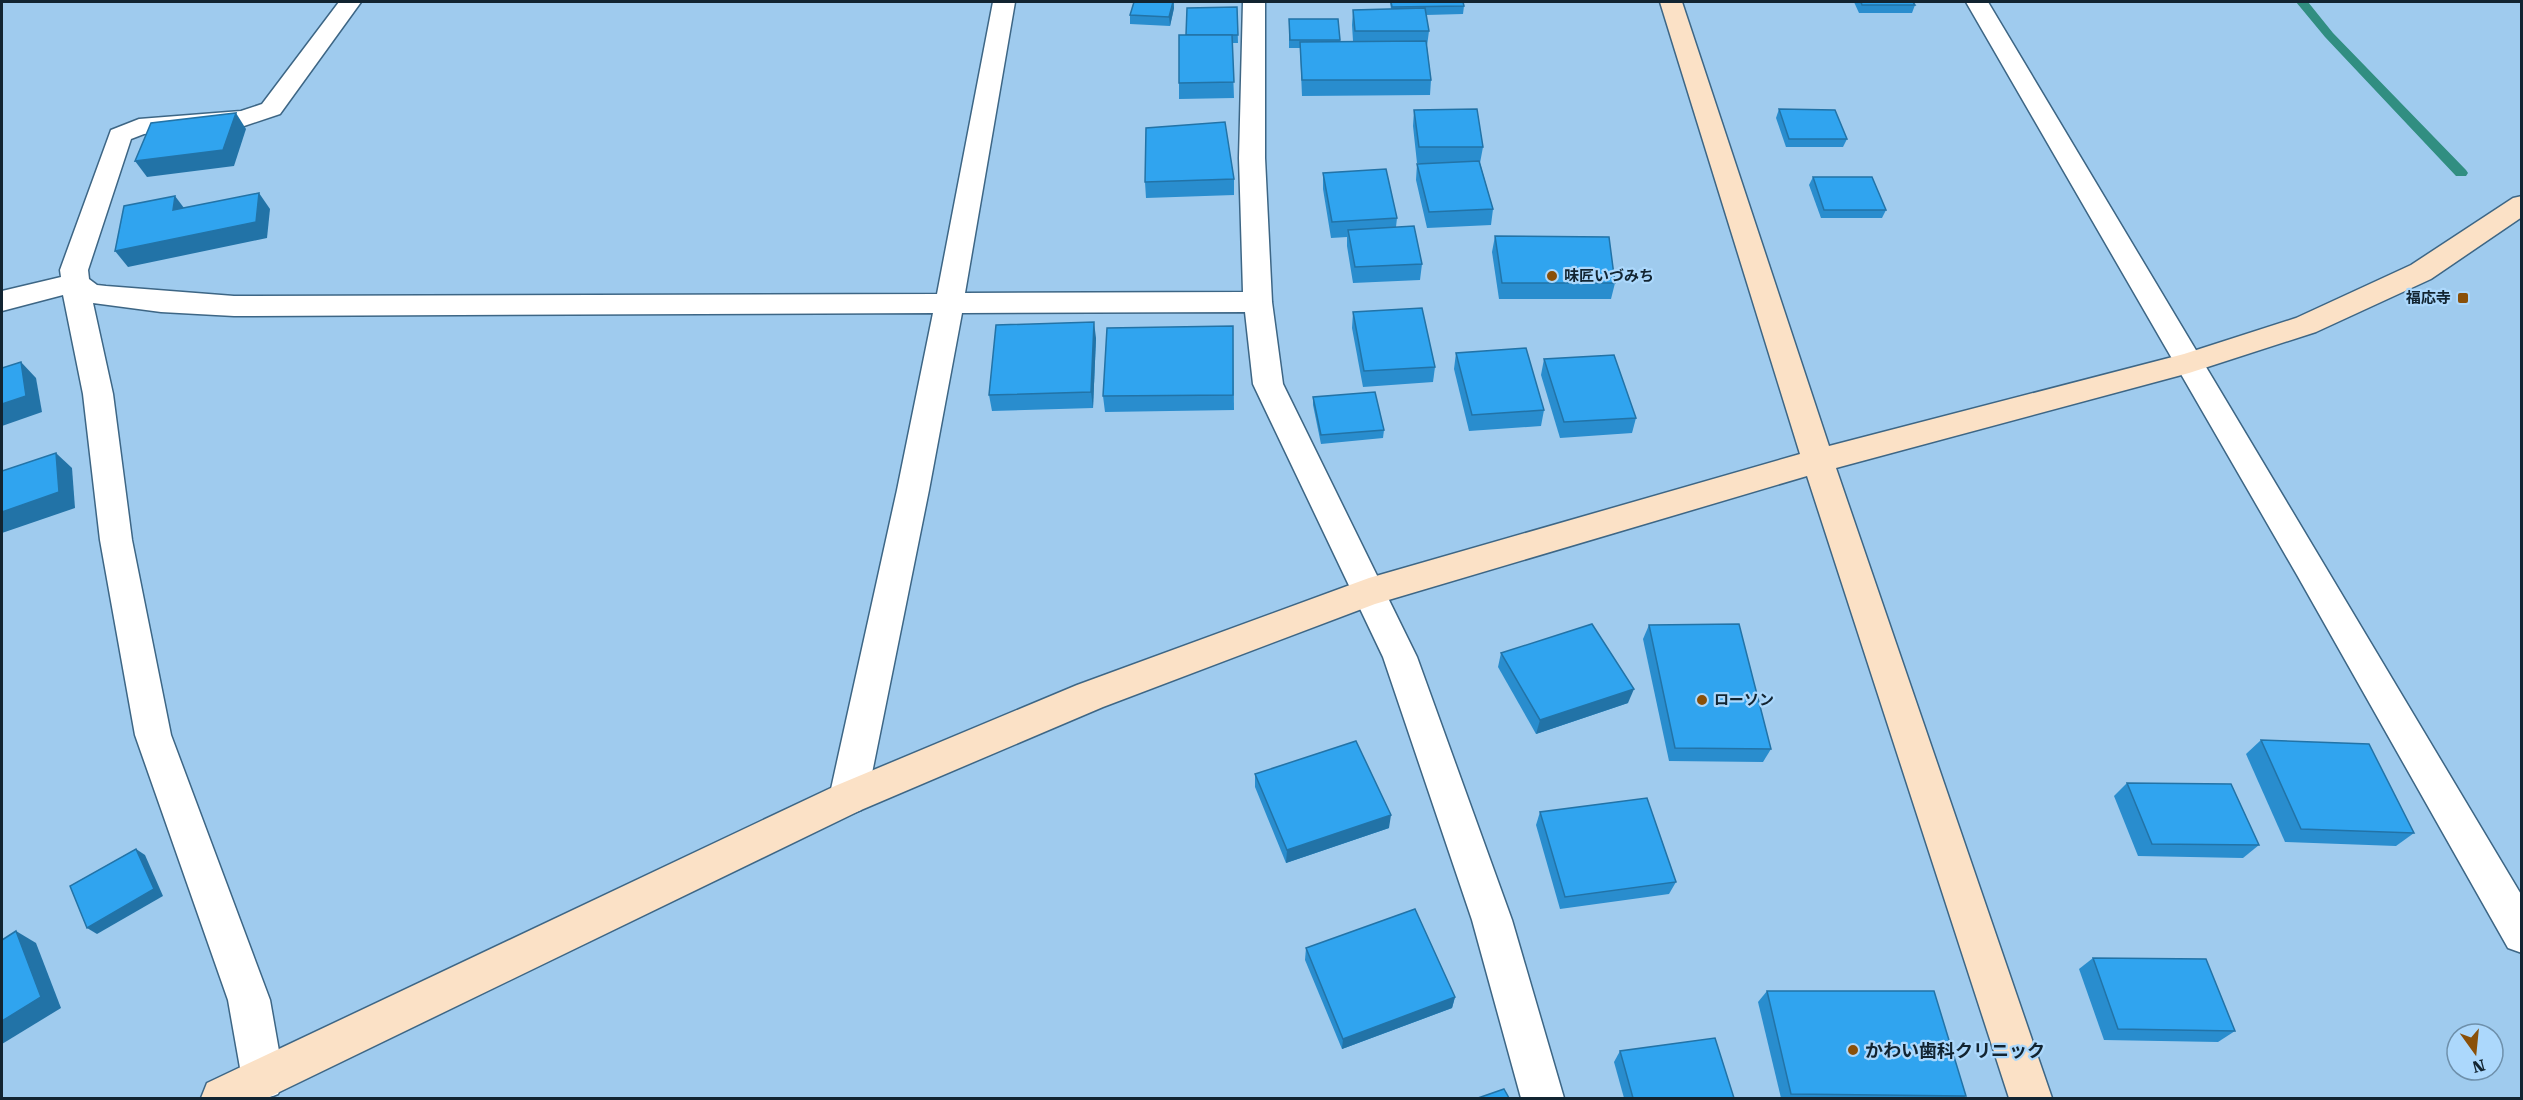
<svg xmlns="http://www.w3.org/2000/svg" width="2523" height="1100" viewBox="0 0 2523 1100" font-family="'Roboto Serif','Noto Sans JP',serif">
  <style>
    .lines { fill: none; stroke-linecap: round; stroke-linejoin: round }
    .stream { fill: #318e81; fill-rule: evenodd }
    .street-casing { stroke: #3d6685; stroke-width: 3 }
    .secondary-casing { stroke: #3d6685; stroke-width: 3 }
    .street { fill: #fff; fill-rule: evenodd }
    .secondary { fill: #fbe1c6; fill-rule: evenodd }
    .wall { fill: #298dce }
    .shaded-wall { fill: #2273a7 }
    .building { fill: #30a4ef; stroke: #2273a7; stroke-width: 1.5 }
    .poi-dot { fill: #8a5009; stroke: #acd8fc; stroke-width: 2 }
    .labels { text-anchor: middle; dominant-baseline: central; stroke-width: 4.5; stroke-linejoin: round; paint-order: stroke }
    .poi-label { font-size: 15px; font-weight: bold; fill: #122431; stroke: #acd8fc; text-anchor: start }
    .near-poi-label { font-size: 18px; font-weight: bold; fill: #122431; stroke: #acd8fc; text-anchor: start }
  </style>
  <rect width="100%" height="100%" fill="#9fcbee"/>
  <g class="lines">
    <path class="stream" d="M 2296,2 L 2308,2 L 2333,33 L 2466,170 L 2468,173 L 2466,176 L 2456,176 L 2325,37 Z"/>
    <g class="street-casing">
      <g id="street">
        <path d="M 339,2 L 361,2 L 280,114 L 244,126 L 144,134 L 131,139 L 88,270 L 89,279 L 97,285 L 106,286 L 234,296 L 937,294 L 993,2 L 1015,2 L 965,293 L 1243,292 L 1239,158 L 1243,2 L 1265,2 L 1265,158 L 1272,302 L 1283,384 L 1417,657 L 1512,920 L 1564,1098 L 1521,1098 L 1472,920 L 1383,657 L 1253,384 L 1245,312 L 962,313 L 929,490 L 867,798 L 861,810 L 848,815 L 835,810 L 829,798 L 897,490 L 933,313 L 234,316 L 161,312 L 93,303 L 113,394 L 132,540 L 171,735 L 270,1000 L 284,1079 L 278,1094 C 266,1099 260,1099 248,1094 L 242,1079 L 228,1000 L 135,735 L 100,540 L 83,394 L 63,295 L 2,311 L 2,291 L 61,277 L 60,270 L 111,130 L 139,119 L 241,111 L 262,104 Z"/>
        <path d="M 1966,2 L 1988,2 L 2522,896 L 2522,953 L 2508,948 L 2297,575 Z"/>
      </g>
    </g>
    <g class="secondary-casing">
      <path id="secondary" d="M 1660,2 L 1682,2 L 1829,446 L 2184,354 L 2296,318 L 2411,265 L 2513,198 L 2522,196 L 2522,217 L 2431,279 L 2316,332 L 2189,373 L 1836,468 L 2052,1098 L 2009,1098 L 1807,476 L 1375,604 L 1103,707 L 861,810 L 267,1098 L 201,1098 L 207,1083 L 835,786 L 1077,685 L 1369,578 L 1800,454 Z"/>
    </g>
    <use href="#street" class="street"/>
    <use href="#secondary" class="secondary"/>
  </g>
  <g class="wall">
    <path d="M 1134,2 L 1174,2 L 1174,8 L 1170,26 L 1130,24 L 1130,15 Z"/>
    <path d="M 1390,2 L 1463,2 L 1464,6 L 1463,14 L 1426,15 L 1429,31 L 1427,46 L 1431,80 L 1430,95 L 1302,96 L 1300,48 L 1289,48 L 1289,19 L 1338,19 L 1340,41 L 1353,41 L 1352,25 L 1353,10 L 1391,9 Z"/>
    <path d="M 1854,2 L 1913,2 L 1915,5 L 1912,13 L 1859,13 Z"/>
    <path d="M 1237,7 L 1238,43 L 1232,43 L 1234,98 L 1179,99 L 1179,83 L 1186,35 Z"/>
    <path d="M 1779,109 L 1847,139 L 1843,147 L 1786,147 L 1776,118 Z"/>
    <path d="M 1414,110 L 1483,147 L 1480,163 L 1493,209 L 1491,225 L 1427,228 L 1416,180 L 1417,164 L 1441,163 L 1417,163 L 1413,126 Z"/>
    <path d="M 1323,173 L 1397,218 L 1396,227 L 1422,264 L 1420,280 L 1353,283 L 1347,246 L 1347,237 L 1331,238 L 1323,189 Z"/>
    <path d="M 1813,177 L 1886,210 L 1882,218 L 1821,218 L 1809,185 Z"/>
    <path d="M 1234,179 L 1234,195 L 1146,198 L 1145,182 Z"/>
    <path d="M 1495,236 L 1615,283 L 1611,299 L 1499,299 L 1492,252 Z"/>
    <path d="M 1353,312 L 1435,367 L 1433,382 L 1363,387 L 1352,328 Z"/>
    <path d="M 1233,326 L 1234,410 L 1105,412 L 1103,396 Z"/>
    <path d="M 1096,338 L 1093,408 L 992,411 L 989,395 Z"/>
    <path d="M 1456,353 L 1544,410 L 1541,426 L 1469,431 L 1454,369 Z"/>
    <path d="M 1544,359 L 1636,418 L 1632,433 L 1560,438 L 1541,375 Z"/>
    <path d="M 1313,397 L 1384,430 L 1383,438 L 1321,444 L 1313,405 Z"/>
    <path d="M 1649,625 L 1771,749 L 1763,762 L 1669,761 L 1643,639 Z"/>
    <path d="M 1501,653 L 1628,703 L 1536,734 L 1498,667 Z"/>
    <path d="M 2261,740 L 2414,833 L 2396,846 L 2285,842 L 2246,754 Z"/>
    <path d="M 1255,774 L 1389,828 L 1286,863 L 1255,787 Z"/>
    <path d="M 2127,783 L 2259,845 L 2243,858 L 2138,856 L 2114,796 Z"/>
    <path d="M 1540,812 L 1676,882 L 1669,894 L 1560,909 L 1536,825 Z"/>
    <path d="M 1306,948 L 1455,997 L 1452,1008 L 1342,1049 L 1305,960 Z"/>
    <path d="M 2093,958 L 2235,1031 L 2218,1042 L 2104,1040 L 2079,969 Z"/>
    <path d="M 1767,991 L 1966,1096 L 1963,1098 L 1781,1098 L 1758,1002 Z"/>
    <path d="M 1620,1051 L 1734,1098 L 1624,1098 L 1614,1062 Z"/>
  </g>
  <g class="shaded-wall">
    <path d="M 1173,2 L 1174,8 L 1170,26 L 1169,17 Z"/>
    <path d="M 236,113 L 246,129 L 234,166 L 147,177 L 135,161 Z"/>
    <path d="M 259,193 L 270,209 L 267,238 L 128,267 L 115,251 Z"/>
    <path d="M 175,196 L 187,212 L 173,210 Z"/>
    <path d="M 1094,322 L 1096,338 L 1093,408 L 1091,392 Z"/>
    <path d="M 21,362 L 36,378 L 42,412 L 2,426 L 2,404 Z"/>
    <path d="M 56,453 L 72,468 L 75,508 L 2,533 L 2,512 Z"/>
    <path d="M 1634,689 L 1628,703 L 1536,734 L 1540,720 Z"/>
    <path d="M 1391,815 L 1389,828 L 1286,863 L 1287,850 Z"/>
    <path d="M 136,849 L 145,855 L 163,896 L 97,934 L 87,928 Z"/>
    <path d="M 16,931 L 36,943 L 61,1008 L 2,1044 L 2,1021 Z"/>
    <path d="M 1455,997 L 1452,1008 L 1342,1049 L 1343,1039 Z"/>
  </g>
  <g class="building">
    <path d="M 1134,2 L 1173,2 L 1169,17 L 1130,15 Z"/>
    <path d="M 1391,2 L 1463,2 L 1464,6 L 1392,7 Z"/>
    <path d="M 1861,2 L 1913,2 L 1915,5 L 1862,5 Z"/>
    <path d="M 1237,7 L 1238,35 L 1186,35 L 1187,8 Z"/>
    <path d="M 1425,8 L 1429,31 L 1355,31 L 1353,10 Z"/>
    <path d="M 1289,19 L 1338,19 L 1340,40 L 1290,40 Z"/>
    <path d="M 1179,35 L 1232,35 L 1234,82 L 1179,83 Z"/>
    <path d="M 1426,41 L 1431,80 L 1302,80 L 1300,42 Z"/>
    <path d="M 1477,109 L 1483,147 L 1419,147 L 1414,110 Z"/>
    <path d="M 1779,109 L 1835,110 L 1847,139 L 1789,139 Z"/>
    <path d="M 236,113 L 223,150 L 135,161 L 151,123 Z"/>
    <path d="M 1225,122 L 1234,179 L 1145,182 L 1146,128 Z"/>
    <path d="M 1479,161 L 1493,209 L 1429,212 L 1417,164 Z"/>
    <path d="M 1386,169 L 1397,218 L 1332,222 L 1323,173 Z"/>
    <path d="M 1813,177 L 1872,177 L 1886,210 L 1824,210 Z"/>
    <path d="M 259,193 L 256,222 L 115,251 L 124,206 L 175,196 L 173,210 Z"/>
    <path d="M 1414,226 L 1422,264 L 1355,267 L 1348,230 Z"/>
    <path d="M 1495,236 L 1609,237 L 1615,283 L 1502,283 Z"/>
    <path d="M 1422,308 L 1435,367 L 1364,371 L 1353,312 Z"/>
    <path d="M 1094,322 L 1091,392 L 989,395 L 996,325 Z"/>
    <path d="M 1233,326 L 1233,395 L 1103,396 L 1107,328 Z"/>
    <path d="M 1526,348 L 1544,410 L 1472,415 L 1456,353 Z"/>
    <path d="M 1614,355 L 1636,418 L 1564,422 L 1544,359 Z"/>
    <path d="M 21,362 L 26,396 L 2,404 L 2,368 Z"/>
    <path d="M 1375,392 L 1384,430 L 1321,435 L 1313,397 Z"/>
    <path d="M 56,453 L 59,492 L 2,512 L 2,471 Z"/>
    <path d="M 1592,624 L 1634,689 L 1540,720 L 1501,653 Z"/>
    <path d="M 1739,624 L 1771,749 L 1675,748 L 1649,625 Z"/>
    <path d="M 2261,740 L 2369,744 L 2414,833 L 2301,829 Z"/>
    <path d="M 1356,741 L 1391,815 L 1287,850 L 1255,774 Z"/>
    <path d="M 2127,783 L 2231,784 L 2259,845 L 2152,844 Z"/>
    <path d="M 1647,798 L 1676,882 L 1565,897 L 1540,812 Z"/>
    <path d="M 136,849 L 154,889 L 87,928 L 70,886 Z"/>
    <path d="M 1415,909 L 1455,997 L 1343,1039 L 1306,948 Z"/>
    <path d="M 16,931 L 41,997 L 2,1021 L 2,940 Z"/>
    <path d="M 2093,958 L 2206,959 L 2235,1031 L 2118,1029 Z"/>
    <path d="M 1767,991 L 1934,991 L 1966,1096 L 1791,1094 Z"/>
    <path d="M 1715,1038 L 1734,1098 L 1633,1098 L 1620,1051 Z"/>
    <path d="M 1504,1089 L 1509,1098 L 1478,1098 Z"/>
  </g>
  <g class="poi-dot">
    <circle cx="1552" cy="276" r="6"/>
    <rect x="2457" y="292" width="12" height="12" rx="3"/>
    <circle cx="1702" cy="700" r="6"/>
    <circle cx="1853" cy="1050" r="6"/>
  </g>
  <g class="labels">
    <g class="poi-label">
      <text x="1564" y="276">味匠いづみち</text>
      <text x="2451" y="298" text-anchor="end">福応寺</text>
      <text x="1714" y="700">ローソン</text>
    </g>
    <g class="near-poi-label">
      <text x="1865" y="1050">かわい歯科クリニック</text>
    </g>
  </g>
  <rect width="2523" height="1100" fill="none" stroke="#122431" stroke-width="6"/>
  <g transform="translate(2475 1052) rotate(165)"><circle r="28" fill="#acd8fc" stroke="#6e90ab" stroke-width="1.5"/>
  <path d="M0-4.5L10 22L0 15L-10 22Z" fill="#8a5009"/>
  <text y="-9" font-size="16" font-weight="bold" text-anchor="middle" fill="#122431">N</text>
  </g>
</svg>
